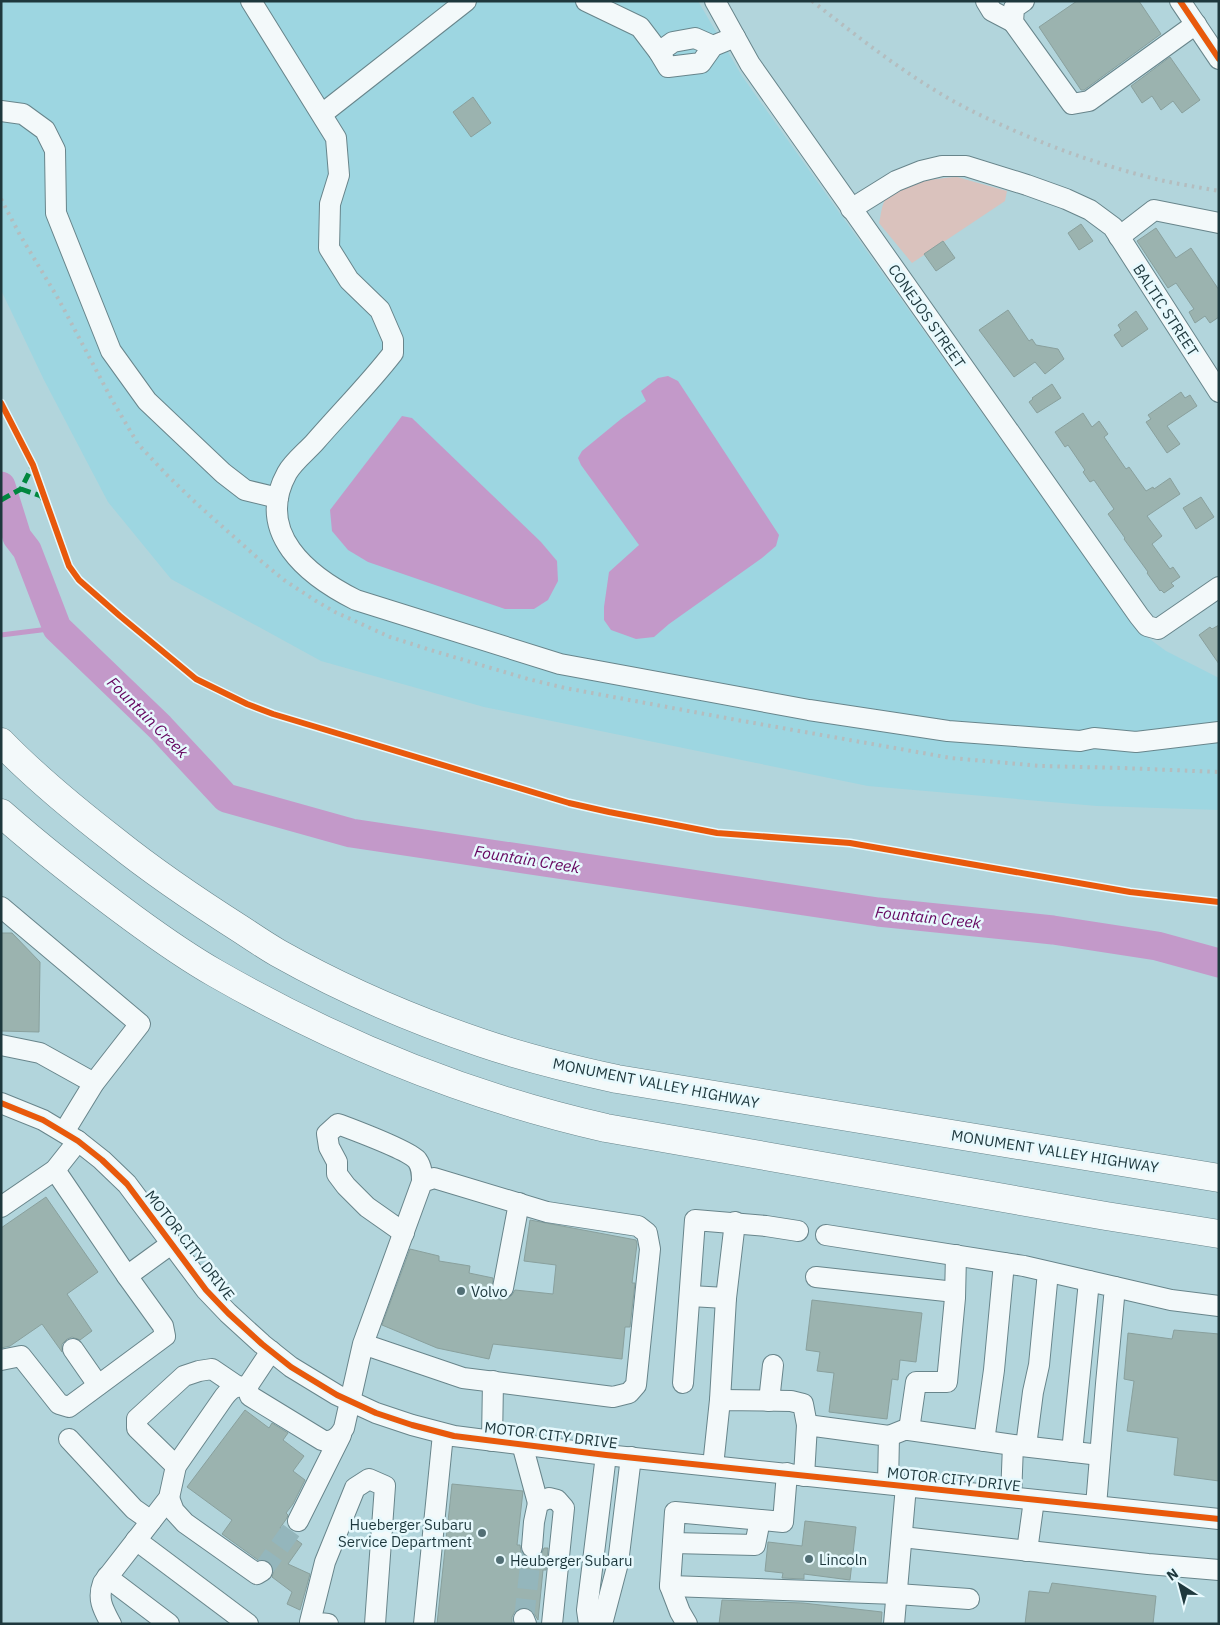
<svg xmlns="http://www.w3.org/2000/svg" width="1220" height="1625" viewBox="0 0 1220 1625" font-family="'IBM Plex Sans',sans-serif">
  <style>
    .built { fill: #9dd6e1 }
    .green { fill: #dac2bd }
    .water { fill: #c399c9 }
    .lines { fill: none; stroke-linecap: round; stroke-linejoin: round }
    .stream { stroke: #c399c9; stroke-width: 5 }
    .river { stroke: #c399c9; stroke-width: 29 }
    .building { fill: #9bb3af; stroke: #89a09d }
    .minor-tunnel { stroke: #94b6bc; stroke-width: 20; stroke-dasharray: 20 10; stroke-linecap: butt }
    .minor-casing { stroke: #68858b; stroke-width: 22 }
    .highway-casing { stroke: #68858b; stroke-width: 29 }
    .minor { stroke: #f3f9fa; stroke-width: 20 }
    .highway { stroke: #f3f9fa; stroke-width: 28 }
    .rail { stroke: #b4bdbf; stroke-width: 4; stroke-dasharray: 2.5 5; stroke-linecap: butt }
    .quiet { stroke: #00873e; stroke-width: 5; stroke-dasharray: 10 5; stroke-linecap: butt }
    .cycleway-casing { stroke: #e7f9fd; stroke-width: 9 }
    .cycleway { stroke: #e8590c; stroke-width: 6 }
    .poi-dot { fill: #526f75; stroke: #e7f9fd; stroke-width: 2 }
    .labels { text-anchor: middle; dominant-baseline: central; stroke-width: 5; stroke-linejoin: round; paint-order: stroke }
    .street-label { font-size: 15px; fill: #1e383d; stroke: #e7f9fd }
    .poi-label { font-size: 15px; fill: #1e383d; stroke: #e7f9fd; text-anchor: start }
    .water-label { font-size: 16px; font-style: italic; fill: #65055f; stroke: #e7f9fd }
  </style>
  <rect width="100%" height="100%" fill="#b2d5dc"/>
  <path class="built" d="M 1,1 L 698,1 L 742,76 L 1136,629 L 1166,651 L 1219,678 L 1219,810 L 1097,806 L 868,786 L 484,707 L 321,661 L 171,579 L 108,502 L 44,380 L 1,290 Z"/>
  <path class="green" d="M 957,177 L 1007,191 L 1005,201 L 912,263 L 879,223 C 881,216 881,207 885,200 C 893,183 940,178 957,177 Z"/>
  <g class="water">
    <path d="M 668,376 L 678,381 L 779,535 L 776,546 L 762,558 L 669,624 L 654,637 L 636,639 L 611,630 L 604,620 L 604,607 L 609,572 L 639,545 L 581,465 L 578,458 L 582,451 L 621,419 L 646,401 L 641,391 L 658,378 Z"/>
    <path d="M 402,416 L 412,418 L 541,542 L 557,561 L 558,581 L 548,600 L 534,609 L 505,609 L 368,562 L 348,550 L 332,531 L 330,510 Z"/>
  </g>
  <g class="lines">
    <path class="stream" d="M 1,635 L 57,628"/>
    <path class="river" d="M 1,486 L 17,537 L 27,550 L 57,628 L 160,727 L 226,798 L 351,833 L 878,912 L 1053,930 L 1157,946 L 1219,963"/>
  </g>
  <g class="building">
    <path d="M 1077,1 L 1139,1 L 1161,34 L 1084,90 L 1081,90 L 1039,27 Z"/>
    <path d="M 1170,57 L 1200,100 L 1182,113 L 1173,101 L 1161,110 L 1152,96 L 1142,103 L 1131,86 Z"/>
    <path d="M 473,97 L 491,123 L 471,137 L 453,112 Z"/>
    <path d="M 1081,224 L 1093,241 L 1079,250 L 1068,233 Z"/>
    <path d="M 1156,228 L 1176,258 L 1191,248 L 1219,290 L 1219,317 L 1210,323 L 1205,316 L 1195,323 L 1189,312 L 1194,309 L 1176,283 L 1168,288 L 1137,241 Z"/>
    <path d="M 943,241 L 955,258 L 936,271 L 924,254 Z"/>
    <path d="M 1008,310 L 1029,341 L 1032,339 L 1036,345 L 1058,349 L 1064,359 L 1045,374 L 1035,362 L 1014,377 L 979,330 Z"/>
    <path d="M 1136,311 L 1148,329 L 1122,347 L 1114,335 L 1121,330 L 1118,325 Z"/>
    <path d="M 1052,384 L 1061,398 L 1037,413 L 1029,402 L 1033,399 L 1032,398 Z"/>
    <path d="M 1181,392 L 1185,398 L 1190,395 L 1197,406 L 1167,426 L 1180,444 L 1167,453 L 1146,422 L 1151,419 L 1148,415 Z"/>
    <path d="M 1083,413 L 1092,427 L 1099,421 L 1108,434 L 1104,437 L 1126,469 L 1129,467 L 1146,491 L 1153,487 L 1154,489 L 1170,478 L 1180,494 L 1147,516 L 1162,536 L 1152,544 L 1170,569 L 1173,567 L 1180,577 L 1171,583 L 1174,586 L 1164,593 L 1161,590 L 1160,591 L 1147,573 L 1148,572 L 1124,539 L 1125,538 L 1108,514 L 1114,509 L 1094,480 L 1090,482 L 1083,472 L 1085,470 L 1068,445 L 1065,447 L 1055,432 Z"/>
    <path d="M 1201,497 L 1214,517 L 1196,529 L 1183,508 Z"/>
    <path d="M 1219,625 L 1219,664 L 1199,635 L 1210,627 L 1212,629 Z"/>
    <path d="M 1,933 L 12,933 L 40,962 L 39,1032 L 1,1031 Z"/>
    <path d="M 46,1197 L 98,1272 L 67,1294 L 92,1331 L 80,1340 L 72,1337 L 67,1339 L 62,1344 L 62,1352 L 42,1324 L 10,1346 L 1,1348 L 1,1228 Z"/>
    <path d="M 530,1220 L 636,1240 L 637,1244 L 632,1283 L 635,1283 L 630,1327 L 625,1327 L 622,1359 L 493,1344 L 489,1359 L 437,1348 L 382,1325 L 410,1249 L 439,1256 L 439,1261 L 470,1266 L 469,1273 L 493,1278 L 492,1292 L 496,1297 L 500,1300 L 507,1299 L 512,1295 L 515,1290 L 553,1294 L 556,1265 L 524,1261 Z"/>
    <path d="M 812,1300 L 922,1313 L 916,1362 L 900,1360 L 898,1380 L 892,1379 L 887,1419 L 829,1412 L 834,1373 L 817,1371 L 820,1352 L 806,1350 Z"/>
    <path d="M 1174,1330 L 1219,1334 L 1219,1481 L 1174,1475 L 1178,1438 L 1127,1431 L 1134,1381 L 1124,1379 L 1128,1333 L 1172,1339 Z"/>
    <path d="M 245,1410 L 269,1428 L 272,1423 L 288,1433 L 283,1440 L 304,1456 L 293,1471 L 305,1480 L 293,1504 L 286,1513 L 288,1515 L 287,1518 L 280,1528 L 302,1544 L 288,1564 L 310,1574 L 300,1610 L 287,1604 L 292,1592 L 272,1577 L 274,1570 L 272,1565 L 268,1561 L 262,1559 L 258,1560 L 222,1534 L 232,1520 L 187,1487 Z"/>
    <path d="M 452,1484 L 523,1491 L 517,1545 L 520,1545 L 521,1552 L 525,1556 L 531,1559 L 538,1557 L 542,1553 L 544,1548 L 548,1548 L 546,1570 L 543,1570 L 538,1620 L 532,1610 L 525,1607 L 520,1608 L 515,1611 L 512,1617 L 512,1624 L 437,1624 Z"/>
    <path d="M 805,1521 L 856,1527 L 850,1580 L 804,1574 L 804,1579 L 782,1578 L 783,1573 L 765,1571 L 768,1542 L 802,1546 Z"/>
    <path d="M 1052,1583 L 1156,1596 L 1153,1624 L 1025,1624 L 1029,1591 L 1049,1593 Z"/>
    <path d="M 722,1600 L 803,1603 L 882,1612 L 881,1624 L 719,1624 Z"/>
  </g>
  <g class="lines">
    <g class="minor-tunnel">
      <path d="M 262,1571 L 298,1521"/>
      <path d="M 524,1619 L 532,1547"/>
    </g>
    <g class="minor-casing">
      <g id="minor">
        <path d="M 251,1 L 336,138 L 339,175 L 330,204 L 329,248 L 349,280 L 380,310 L 393,340 L 393,353 C 369,384 341,412 315,442 C 306,452 293,462 287,473 C 254,533 308,576 356,600 L 560,664 L 809,710 L 948,731 L 1080,741 L 1094,738 L 1136,742 L 1219,732"/>
        <path d="M 586,1 L 640,27 L 659,52 L 668,67 L 701,63 L 713,46 L 735,37"/>
        <path d="M 715,1 L 750,64 L 1139,616 L 1147,626 L 1158,629 L 1219,587"/>
        <path d="M 986,1 L 992,11 L 1013,22"/>
        <path d="M 1024,1 L 1014,8 L 1013,22 L 1072,104 L 1089,101 L 1196,24"/>
        <path d="M 1180,1 L 1219,59"/>
        <path d="M 659,52 L 673,42 L 695,38 L 713,46"/>
        <path d="M 1,111 L 23,114 L 45,130 L 55,150 L 56,213 L 111,351 L 147,401 L 223,473 L 245,490 L 278,498"/>
        <path d="M 322,114 L 466,1"/>
        <path d="M 851,209 L 896,181 L 921,171 L 942,166 L 966,166 L 1027,185 L 1066,199 L 1090,210 L 1113,227 L 1219,392"/>
        <path d="M 1119,237 L 1154,210 L 1219,223"/>
        <path d="M 1,907 L 140,1024 L 94,1083 L 64,1132"/>
        <path d="M 1,1045 L 40,1053 L 94,1083"/>
        <path d="M 1,1103 L 43,1120 L 78,1141 L 102,1160 L 127,1184 L 206,1290 L 228,1313 L 262,1344 L 291,1367 L 337,1395 L 376,1413 L 412,1425 L 454,1436 L 606,1455 L 1219,1519"/>
        <path d="M 55,1170 L 127,1276 L 171,1244"/>
        <path d="M 1,1207 L 55,1170 L 78,1141"/>
        <path d="M 404,1233 L 367,1207 L 346,1186 L 337,1174 L 337,1162 L 329,1147 L 327,1134 L 338,1124 C 354,1130 408,1150 417,1160 C 422,1167 422,1174 422,1182"/>
        <path d="M 826,1235 L 1024,1266 L 1115,1287 L 1106,1384 L 1096,1506"/>
        <path d="M 816,1277 L 955,1292"/>
        <path d="M 1115,1287 L 1171,1300 L 1219,1306"/>
        <path d="M 503,1288 L 519,1203"/>
        <path d="M 690,1296 L 726,1298"/>
        <path d="M 73,1349 L 98,1385"/>
        <path d="M 271,1351 L 247,1387 L 250,1396 L 322,1440 C 332,1444 339,1437 344,1428 L 363,1344 L 422,1182 L 434,1178 L 547,1212 L 638,1226 L 647,1233 L 650,1249 L 636,1385 L 629,1393 L 613,1397 L 463,1378 L 363,1344"/>
        <path d="M 1,1360 L 21,1356 L 59,1404 L 69,1407 L 165,1336 L 163,1326 L 127,1276"/>
        <path d="M 683,1383 L 695,1220 L 766,1226 L 798,1231"/>
        <path d="M 720,1400 L 726,1298 L 735,1222"/>
        <path d="M 769,1401 L 773,1365"/>
        <path d="M 909,1430 L 916,1382 L 947,1382 L 955,1298 L 956,1255"/>
        <path d="M 889,1436 L 904,1430 L 909,1430 L 1013,1445 L 1100,1455"/>
        <path d="M 69,1439 L 134,1509 L 151,1521"/>
        <path d="M 492,1441 L 493,1381"/>
        <path d="M 984,1441 L 994,1370 L 1004,1263"/>
        <path d="M 522,1444 L 538,1503"/>
        <path d="M 1026,1446 L 1033,1392 L 1039,1365 L 1048,1272"/>
        <path d="M 1072,1452 L 1089,1281"/>
        <path d="M 176,1466 L 137,1428 L 137,1419 L 184,1376 L 199,1371 L 212,1369 L 237,1386"/>
        <path d="M 713,1466 L 720,1400 L 791,1401 L 803,1404 L 807,1425"/>
        <path d="M 804,1476 L 807,1425 L 889,1436 L 888,1484"/>
        <path d="M 1011,1497 L 1013,1445"/>
        <path d="M 169,1498 L 174,1511 L 185,1523 L 257,1574 L 262,1571"/>
        <path d="M 298,1521 L 341,1435"/>
        <path d="M 902,1537 L 1148,1564 L 1219,1570"/>
        <path d="M 136,1540 L 248,1624"/>
        <path d="M 673,1543 L 755,1545 L 760,1520"/>
        <path d="M 532,1547 L 534,1522 L 538,1503 L 549,1498 L 557,1500 L 564,1508 L 552,1624"/>
        <path d="M 1027,1551 L 1034,1500"/>
        <path d="M 107,1577 L 169,1624"/>
        <path d="M 670,1586 L 897,1594 L 969,1599"/>
        <path d="M 524,1619 L 526,1624"/>
        <path d="M 111,1624 C 103,1609 97,1599 103,1583 L 169,1498 L 176,1466 L 224,1397 C 231,1388 235,1385 247,1387"/>
        <path d="M 328,1624 L 310,1622 L 325,1562 L 355,1488 L 369,1479 L 385,1486 L 375,1624"/>
        <path d="M 424,1624 L 443,1434"/>
        <path d="M 589,1624 L 587,1610 L 606,1455"/>
        <path d="M 602,1624 L 618,1563 L 631,1457"/>
        <path d="M 687,1624 L 680,1612 L 670,1586 L 675,1512 L 783,1522 L 787,1473"/>
        <path d="M 894,1624 L 906,1486"/>
      </g>
    </g>
    <g class="highway-casing">
      <g id="highway">
        <path d="M 1,742 C 36,778 75,810 115,841 C 156,874 198,902 242,930 C 254,938 266,946 278,953 C 342,989 411,1019 482,1043 C 526,1058 571,1069 617,1079 L 1219,1178"/>
        <path d="M 1,813 C 43,850 88,885 134,919 C 160,938 187,957 215,973 C 337,1043 469,1097 606,1128 L 1106,1216 L 1219,1234"/>
      </g>
    </g>
    <use href="#minor" class="minor"/>
    <use href="#highway" class="highway"/>
    <g class="rail">
      <path d="M 812,1 C 862,40 912,80 968,109 C 1028,139 1091,163 1156,179 C 1176,184 1198,187 1219,191"/>
      <path d="M 1,199 L 20,235 L 59,300 L 112,400 L 138,444 L 167,475 L 197,504 L 261,561 L 284,580 L 316,601 L 335,612 L 390,637 L 437,652 L 528,679 L 565,688 L 737,720 L 951,758 L 1041,766 L 1123,768 L 1219,772"/>
    </g>
    <g class="quiet">
      <path d="M 21,489 L 41,496 L 44,501"/>
      <path d="M 1,500 L 21,489 L 33,465"/>
    </g>
    <g class="cycleway-casing">
      <g id="cycleway">
        <path d="M 1180,1 L 1219,59"/>
        <path d="M 1,403 L 33,465 L 69,566 L 79,580 L 120,616 L 196,679 L 247,704 L 273,714 L 569,803 L 609,812 L 717,833 L 850,843 L 1130,892 L 1219,902"/>
        <path d="M 1,1103 L 43,1120 L 78,1141 L 102,1160 L 127,1184 L 206,1290 L 228,1313 L 262,1344 L 291,1367 L 337,1395 L 376,1413 L 412,1425 L 454,1436 L 606,1455 L 1219,1519"/>
      </g>
    </g>
    <use href="#cycleway" class="cycleway"/>
  </g>
  <g class="poi-dot">
    <circle cx="461" cy="1291" r="5"/>
    <circle cx="482" cy="1533" r="5"/>
    <circle cx="809" cy="1559" r="5"/>
    <circle cx="500" cy="1560" r="5"/>
  </g>
  <g class="labels">
    <g class="street-label">
      <text transform="translate(1166 310) rotate(57)">BALTIC STREET</text>
      <text transform="translate(927 316) rotate(55)">CONEJOS STREET</text>
      <text transform="translate(656 1083) rotate(11)">MONUMENT VALLEY HIGHWAY</text>
      <text transform="translate(1055 1151) rotate(9)">MONUMENT VALLEY HIGHWAY</text>
      <text transform="translate(190 1245) rotate(52)">MOTOR CITY DRIVE</text>
      <text transform="translate(551 1435) rotate(7)">MOTOR CITY DRIVE</text>
      <text transform="translate(954 1479) rotate(6)">MOTOR CITY DRIVE</text>
    </g>
    <g class="poi-label">
      <text x="471" y="1291">Volvo</text>
      <text x="472" y="1524" text-anchor="end">Hueberger Subaru<tspan x="472" dy="17">Service Department</tspan></text>
      <text x="819" y="1559">Lincoln</text>
      <text x="510" y="1560">Heuberger Subaru</text>
    </g>
    <g class="water-label">
      <text transform="translate(148 717) rotate(45)">Fountain Creek</text>
      <text transform="translate(527 859) rotate(9)">Fountain Creek</text>
      <text transform="translate(928 917) rotate(6)">Fountain Creek</text>
    </g>
  </g>
  <rect width="1220" height="1625" fill="none" stroke="#1e383d" stroke-width="5"/>
  <g transform="translate(1180 1585) rotate(324)" stroke="#e7f9fd" stroke-width="4" paint-order="stroke">
  <path d="M0-4L9 19L0 12L-9 19Z" fill="#1e383d"/>
  <text y="-8" font-size="14" font-weight="bold" text-anchor="middle" fill="#1e383d">N</text>
  </g>
</svg>
